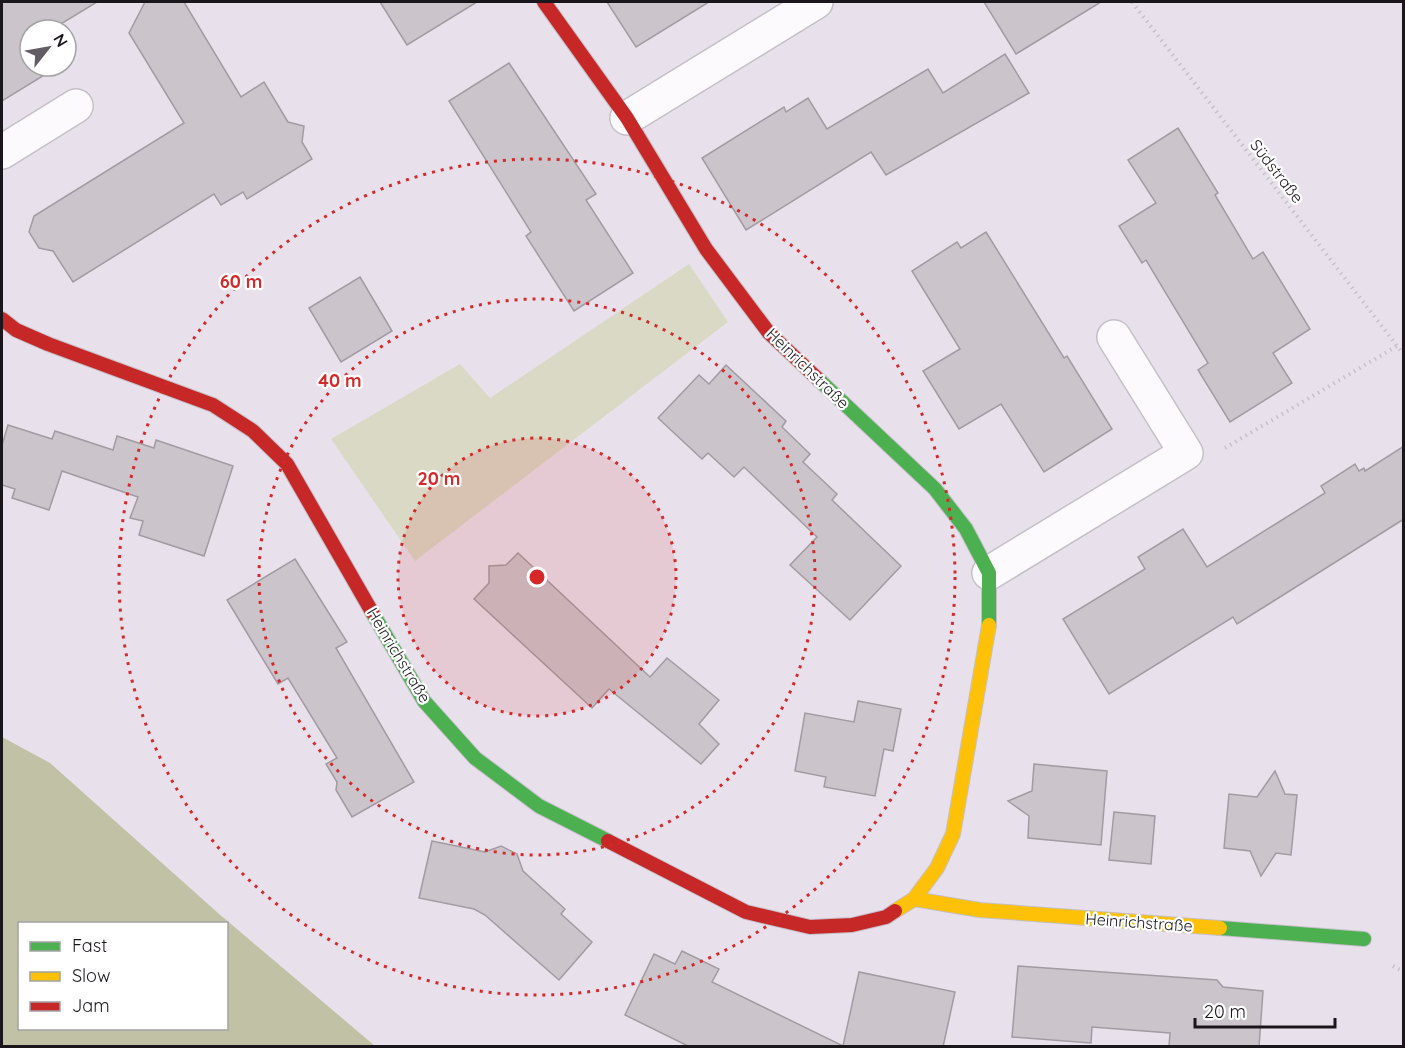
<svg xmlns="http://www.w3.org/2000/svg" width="1405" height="1048" viewBox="0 0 1405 1048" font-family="Quicksand,sans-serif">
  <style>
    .green { fill: #d9d9c6 }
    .forest { fill: #c1c1a5; fill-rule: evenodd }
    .building { fill: #cbc4cb; stroke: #a29ba2; stroke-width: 1.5 }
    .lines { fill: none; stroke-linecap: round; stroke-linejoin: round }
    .street-casing { stroke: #c5c0c8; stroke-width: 36 }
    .fast-casing { stroke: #c5c0c8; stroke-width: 16 }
    .slow-casing { stroke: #c5c0c8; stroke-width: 16 }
    .jam-casing { stroke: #c5c0c8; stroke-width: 16 }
    .path { stroke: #c5c3c7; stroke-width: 4; stroke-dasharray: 1.5 4.5; stroke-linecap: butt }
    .street { stroke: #fcfafc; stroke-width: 33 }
    .fast { stroke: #4caf50; stroke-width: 14 }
    .slow { stroke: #ffc107; stroke-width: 14 }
    .jam { stroke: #c62828; stroke-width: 14 }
    .ring { fill: none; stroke: #d62828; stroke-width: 3; stroke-dasharray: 3 6 }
    .labels { text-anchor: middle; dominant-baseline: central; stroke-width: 4.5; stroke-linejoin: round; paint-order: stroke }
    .street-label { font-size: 16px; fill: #1a161c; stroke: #fff }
    .centre { fill: #d62828; stroke: #fff; stroke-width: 3 }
    .ring-label { font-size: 18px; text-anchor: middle; font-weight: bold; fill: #d62828; stroke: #fff; stroke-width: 4.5; stroke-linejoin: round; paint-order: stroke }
  </style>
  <rect width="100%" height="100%" fill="#e8e1ec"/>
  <path class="green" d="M 689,264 L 728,322 L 415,561 L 331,439 L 460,364 L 490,398 Z"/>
  <path class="forest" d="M 2,737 L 50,763 L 218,913 L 375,1046 L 2,1046 ZM 20,924 L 226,924 L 226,1028 L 20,1028 Z"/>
  <g class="building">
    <path d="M 2,2 L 97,2 L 51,30 L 30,30 L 30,43 L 28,44 L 30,66 L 41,66 L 46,74 L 2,101 Z"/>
    <path d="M 145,2 L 184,2 L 241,97 L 264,82 L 288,122 L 304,126 L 302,142 L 312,159 L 247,199 L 243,192 L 221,205 L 214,194 L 73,282 L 53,251 L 39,248 L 29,232 L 34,216 L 184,123 L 129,33 Z"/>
    <path d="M 380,2 L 477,2 L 407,45 Z"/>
    <path d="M 607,2 L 709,2 L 636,47 Z"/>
    <path d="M 984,2 L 1101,2 L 1016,54 Z"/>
    <path d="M 1005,54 L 1029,93 L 886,175 L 871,152 L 746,230 L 702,158 L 784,107 L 786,112 L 808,98 L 827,129 L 928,69 L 943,93 Z"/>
    <path d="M 509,63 L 596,194 L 586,200 L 633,273 L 574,311 L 526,236 L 531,232 L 449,101 Z"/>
    <path d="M 1178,128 L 1218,193 L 1215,195 L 1253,259 L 1263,252 L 1310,329 L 1273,353 L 1292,383 L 1230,422 L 1198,370 L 1208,363 L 1146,260 L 1142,263 L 1119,226 L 1156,203 L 1128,160 Z"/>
    <path d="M 986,232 L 1064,358 L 1067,356 L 1112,429 L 1044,472 L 1001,404 L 959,429 L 923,371 L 960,349 L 912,271 L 957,242 L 961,248 Z"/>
    <path d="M 360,277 L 392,331 L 341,362 L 309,308 Z"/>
    <path d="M 726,365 L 786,421 L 782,427 L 810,454 L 803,462 L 837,494 L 832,500 L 901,566 L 850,620 L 790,565 L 817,537 L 744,467 L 734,477 L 708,453 L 702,459 L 658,418 L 699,375 L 709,384 Z"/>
    <path d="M 8,425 L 52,439 L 55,431 L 113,450 L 117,436 L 154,448 L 156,440 L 233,466 L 204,556 L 139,535 L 143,521 L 130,518 L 138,497 L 62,471 L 49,510 L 12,498 L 15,489 L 2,485 L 2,445 Z"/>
    <path d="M 1404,446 L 1404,519 L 1237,624 L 1233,617 L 1109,694 L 1063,619 L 1145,569 L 1138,557 L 1183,529 L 1207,567 L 1325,493 L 1321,486 L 1355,464 L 1359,471 L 1364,468 L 1365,471 Z"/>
    <path d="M 518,553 L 650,677 L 667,658 L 719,700 L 699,724 L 719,744 L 701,764 L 609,689 L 592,708 L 474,599 L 489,583 L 489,566 L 506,565 Z"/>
    <path d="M 295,559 L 347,642 L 336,648 L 414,782 L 352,817 L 336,790 L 337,782 L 326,764 L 337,758 L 288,678 L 278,684 L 227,600 Z"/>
    <path d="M 858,701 L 901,709 L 893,751 L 884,749 L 875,796 L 824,787 L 826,777 L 795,771 L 805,713 L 854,722 Z"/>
    <path d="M 1034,764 L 1107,771 L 1101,845 L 1028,838 L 1029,816 L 1008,801 L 1032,791 Z"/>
    <path d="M 1275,771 L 1285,794 L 1297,795 L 1291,855 L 1276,853 L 1261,876 L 1250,851 L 1224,848 L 1229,794 L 1257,797 Z"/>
    <path d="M 1114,812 L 1155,816 L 1151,864 L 1109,860 Z"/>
    <path d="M 432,841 L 485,852 L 501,846 L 517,854 L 523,871 L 565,909 L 561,914 L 592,942 L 559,980 L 485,915 L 474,909 L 419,898 Z"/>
    <path d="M 682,951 L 719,969 L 712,982 L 843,1046 L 859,972 L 955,992 L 943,1047 L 690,1047 L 625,1015 L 654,954 L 675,964 Z"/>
    <path d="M 1018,966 L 1217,980 L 1223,987 L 1263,991 L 1259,1047 L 1169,1047 L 1170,1033 L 1092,1027 L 1091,1043 L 1012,1037 Z"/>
  </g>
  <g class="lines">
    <g class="street-casing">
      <g id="street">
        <path d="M 627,118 L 816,2"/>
        <path d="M 2,152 L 76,106"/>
        <path d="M 989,573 L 1186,453 L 1114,337"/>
      </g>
    </g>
    <g class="fast-casing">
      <g id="fast">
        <path d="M 818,379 L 935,489 L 966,529 L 989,573 L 989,625"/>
        <path d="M 372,612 L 424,701 L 475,758 L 539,806 L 608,841"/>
        <path d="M 1220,928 L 1364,939"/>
      </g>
    </g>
    <g class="slow-casing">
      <g id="slow">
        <path d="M 914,899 L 980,910 L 1220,928"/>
        <path d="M 895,911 L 914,899 L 937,868 L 953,834 L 989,625"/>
      </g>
    </g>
    <g class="jam-casing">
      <g id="jam">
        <path d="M 544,2 L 627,118 L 706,249 L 769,333 L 818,379"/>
        <path d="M 2,319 L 16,330 L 48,344 L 213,405 L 253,431 L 287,464 L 372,612"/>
        <path d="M 608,841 L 746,912 L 810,927 L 852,925 L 886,917 L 895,911"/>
      </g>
    </g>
    <g class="path">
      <path d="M 1132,2 L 1404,355"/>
      <path d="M 1225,448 L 1397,346"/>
      <path d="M 1393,966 L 1404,972"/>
    </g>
    <use href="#street" class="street"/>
    <use href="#fast" class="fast"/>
    <use href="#slow" class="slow"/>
    <use href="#jam" class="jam"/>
  </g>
  <circle cx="537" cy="577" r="139" fill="#d62828" fill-opacity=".12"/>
  <g class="ring">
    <circle cx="537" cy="577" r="139"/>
    <circle cx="537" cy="577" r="278"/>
    <circle cx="537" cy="577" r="418"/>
  </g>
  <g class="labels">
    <g class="street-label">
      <text transform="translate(1277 171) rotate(52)">Südstraße</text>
      <text transform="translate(808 368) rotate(44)">Heinrichstraße</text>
      <text transform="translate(399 655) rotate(59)">Heinrichstraße</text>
      <text transform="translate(1139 922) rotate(4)">Heinrichstraße</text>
    </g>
  </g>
  <circle cx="537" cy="577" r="9" class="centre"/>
  <g class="ring-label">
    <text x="241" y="288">60 m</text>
    <text x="340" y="387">40 m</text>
    <text x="439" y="485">20 m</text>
  </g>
  <rect width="1405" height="1048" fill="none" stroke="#1a161c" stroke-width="6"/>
  <rect x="18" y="922" width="210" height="108" fill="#ffffff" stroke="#a3a2a4" stroke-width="1.5"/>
  <rect x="30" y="942" width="30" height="9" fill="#4caf50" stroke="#a3a2a4" stroke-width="1.5"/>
  <text x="72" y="952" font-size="18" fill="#1a161c">Fast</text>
  <rect x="30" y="972" width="30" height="9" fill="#ffc107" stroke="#a3a2a4" stroke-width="1.5"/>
  <text x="72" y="982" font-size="18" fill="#1a161c">Slow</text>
  <rect x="30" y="1002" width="30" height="9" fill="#c62828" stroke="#a3a2a4" stroke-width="1.5"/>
  <text x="72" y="1012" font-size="18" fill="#1a161c">Jam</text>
  <g transform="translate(48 48) rotate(59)"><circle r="28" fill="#ffffff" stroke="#a3a2a4" stroke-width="1.5"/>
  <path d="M0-4.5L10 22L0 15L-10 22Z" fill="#625d65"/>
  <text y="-9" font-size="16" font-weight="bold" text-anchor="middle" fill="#1a161c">N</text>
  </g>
  <path d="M1195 1018v9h140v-9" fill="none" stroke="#1a161c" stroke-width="3"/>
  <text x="1204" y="1018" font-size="18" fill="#1a161c" stroke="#ffffff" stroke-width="4.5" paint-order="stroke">20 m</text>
</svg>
